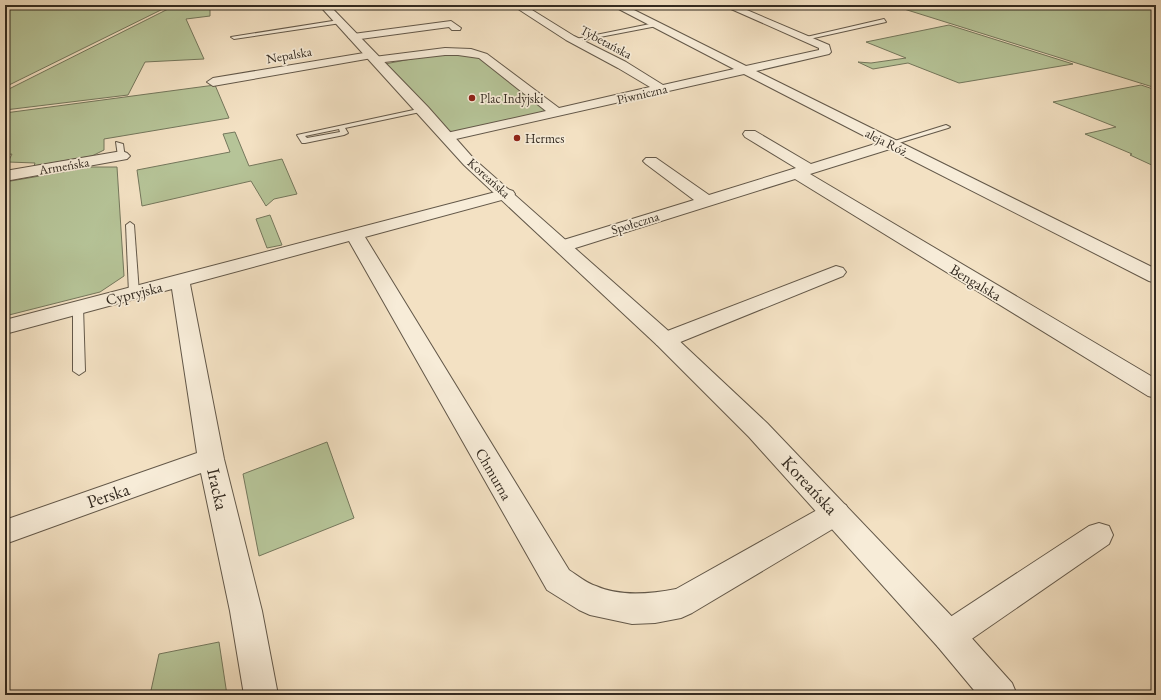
<svg xmlns="http://www.w3.org/2000/svg" width="1161" height="700" viewBox="0 0 1161 700" font-family="'EB Garamond',serif">
  <style>
    .green { fill: #b6c498; stroke: #74775c }
    .lines { fill: none; stroke-linecap: round; stroke-linejoin: round }
    .service-casing { stroke: #635849; stroke-width: 2 }
    .minor-casing { stroke: #635849; stroke-width: 2 }
    .tertiary-casing { stroke: #635849; stroke-width: 2 }
    .service { fill: #f7ecd8; fill-rule: evenodd }
    .minor { fill: #f7ecd8; fill-rule: evenodd }
    .tertiary { fill: #f7ecd8; fill-rule: evenodd }
    .poi-dot { fill: #8f2418; stroke: #f7ecd8; stroke-width: 1.5 }
    .labels { text-anchor: middle; dominant-baseline: central; stroke-width: 3.5; stroke-linejoin: round; paint-order: stroke }
    .far-street-label { font-size: 13px; fill: #332a20; stroke: #f7ecd8 }
    .far-poi-label { font-size: 13px; fill: #332a20; stroke: #f7ecd8; text-anchor: start }
    .street-label { font-size: 15px; fill: #332a20; stroke: #f7ecd8 }
    .near-street-label { font-size: 18px; fill: #332a20; stroke: #f7ecd8 }
  </style>
  <rect width="100%" height="100%" fill="#f3e1c3"/>
  <filter id="stains"><feTurbulence type="fractalNoise" baseFrequency=".005" numOctaves="4"/><feColorMatrix values="0 0 0 0 .2 0 0 0 0 .09 0 0 0 0 .02 0 0 0 .5 -.17"/></filter>
  <radialGradient id="worn" r=".72"><stop offset=".6" stop-color="#630" stop-opacity="0"/><stop offset="1" stop-color="#630" stop-opacity=".3"/></radialGradient>
  <g class="green">
    <path d="M 5,5 L 171,5 L 5,87 Z"/>
    <path d="M 176,5 L 219,5 L 210,8 L 210,16 L 186,19 L 204,59 L 145,62 L 128,95 L 5,110 L 5,91 Z"/>
    <path d="M 895,5 L 1156,5 L 1156,88 L 904,9 Z"/>
    <path d="M 949,25 L 1073,64 L 959,83 L 908,63 L 873,69 L 858,62 L 871,63 L 906,58 L 866,42 Z"/>
    <path d="M 447,52 L 481,58 L 546,109 L 547,112 L 457,132 L 448,131 L 385,64 Z"/>
    <path d="M 215,85 L 229,118 L 104,139 L 104,150 L 92,156 L 34,166 L 35,163 L 8,162 L 12,154 L 5,155 L 5,113 Z"/>
    <path d="M 1141,85 L 1156,90 L 1156,167 L 1130,155 L 1132,154 L 1085,134 L 1116,127 L 1053,102 Z"/>
    <path d="M 235,132 L 249,166 L 282,159 L 297,194 L 274,199 L 266,206 L 251,181 L 142,206 L 137,170 L 230,152 L 223,134 Z"/>
    <path d="M 92,167 L 117,167 L 124,276 L 100,292 L 5,316 L 5,182 Z"/>
    <path d="M 270,215 L 282,245 L 267,248 L 256,219 Z"/>
    <path d="M 327,442 L 354,518 L 259,556 L 243,474 Z"/>
    <path d="M 219,642 L 227,695 L 150,695 L 159,654 Z"/>
  </g>
  <g class="lines">
    <g class="service-casing">
      <g id="service">
        <path d="M 884,19 L 886,22 L 805,40 L 802,38 Z"/>
        <path d="M 339,20 L 341,23 L 234,39 L 231,37 Z"/>
        <path d="M 655,23 L 657,26 L 574,42 L 571,40 Z"/>
        <path d="M 423,108 L 426,110 L 425,111 L 345,128 L 348,133 L 344,135 L 305,143 L 302,143 L 297,135 ZM 339,129 L 340,132 L 307,138 L 305,136 Z"/>
        <path d="M 946,125 L 950,127 L 948,128 L 889,146 L 885,144 Z"/>
        <path d="M 116,142 L 123,144 L 125,158 L 118,156 Z"/>
        <path d="M 130,222 L 134,225 L 139,293 L 134,296 L 129,293 L 126,225 Z"/>
        <path d="M 78,304 L 83,307 L 85,371 L 79,375 L 73,371 L 73,307 Z"/>
      </g>
    </g>
    <g class="minor-casing">
      <g id="minor">
        <path d="M 512,5 L 524,5 L 574,36 L 626,62 L 663,85 L 734,69 L 611,5 L 624,5 L 746,66 L 819,50 L 819,48 L 722,5 L 735,5 L 829,45 L 831,52 L 829,54 L 756,71 L 1156,269 L 1156,283 L 1149,281 L 890,149 L 810,174 L 1156,379 L 1156,398 L 1148,396 L 795,179 L 569,250 L 563,251 L 557,250 L 554,246 L 557,242 L 694,200 L 646,164 L 643,161 L 646,158 L 656,158 L 709,195 L 796,168 L 745,137 L 743,134 L 745,131 L 755,131 L 811,164 L 878,143 L 744,74 L 447,141 L 442,140 L 440,137 L 442,134 L 546,111 L 479,58 L 458,55 L 445,55 L 376,63 L 372,62 L 370,60 L 372,58 L 213,86 L 207,82 L 213,78 L 370,52 L 374,53 L 376,55 L 374,57 L 445,48 L 471,49 L 487,54 L 559,108 L 650,87 L 618,68 L 566,40 Z"/>
        <path d="M 451,21 L 461,28 L 460,30 L 452,30 L 449,27 L 353,40 L 348,37 L 353,34 Z"/>
        <path d="M 122,151 L 127,153 L 130,156 L 127,159 L 5,181 L 5,171 Z"/>
        <path d="M 507,189 L 513,191 L 515,194 L 513,197 L 365,237 L 569,570 C 577,575 586,583 596,586 C 620,597 650,594 676,589 L 826,505 L 836,501 L 846,505 L 850,513 L 846,521 L 692,613 L 681,618 L 655,623 L 632,624 L 590,615 L 579,610 L 547,590 L 349,241 L 190,284 L 224,459 L 262,611 L 278,695 L 244,695 L 230,611 L 201,473 L 5,544 L 5,520 L 197,453 L 172,289 L 5,334 L 5,320 Z"/>
        <path d="M 836,266 L 843,268 L 846,272 L 843,276 L 673,345 L 665,347 L 657,345 L 654,340 L 657,335 Z"/>
        <path d="M 1099,523 L 1109,526 L 1113,535 L 1109,544 L 960,647 L 949,652 L 938,647 L 933,636 L 938,625 L 1089,526 Z"/>
      </g>
    </g>
    <g class="tertiary-casing">
      <path id="tertiary" d="M 319,5 L 329,5 L 428,107 L 474,159 L 673,335 L 767,423 L 960,625 L 1012,683 L 1017,695 L 978,695 L 938,647 L 749,437 L 657,345 L 464,165 Z"/>
    </g>
    <use href="#service" class="service"/>
    <use href="#minor" class="minor"/>
    <use href="#tertiary" class="tertiary"/>
  </g>
  <g class="poi-dot">
    <circle cx="472" cy="98" r="4"/>
    <circle cx="517" cy="138" r="4"/>
  </g>
  <g class="labels">
    <g class="far-street-label">
      <text transform="translate(606 42) rotate(28)">Tybetańska</text>
      <text transform="translate(289 55) rotate(-10)">Nepalska</text>
      <text transform="translate(642 94) rotate(-13)">Piwniczna</text>
      <text transform="translate(886 142) rotate(27)">aleja Róż</text>
      <text transform="translate(64 166) rotate(-10)">Armeńska</text>
      <text transform="translate(489 178) rotate(42)">Koreańska</text>
      <text transform="translate(635 223) rotate(-17)">Społeczna</text>
    </g>
    <g class="far-poi-label">
      <text x="480" y="98">Plac Indyjski</text>
      <text x="525" y="138">Hermes</text>
    </g>
    <g class="street-label">
      <text transform="translate(976 282) rotate(31)">Bengalska</text>
      <text transform="translate(134 293) rotate(-14)">Cypryjska</text>
      <text transform="translate(494 474) rotate(60)">Chmurna</text>
    </g>
    <g class="near-street-label">
      <text transform="translate(810 485) rotate(47)">Koreańska</text>
      <text transform="translate(218 489) rotate(77)">Iracka</text>
      <text transform="translate(108 495) rotate(-19)">Perska</text>
    </g>
  </g>
  <rect width="1161" height="700" fill="none" stroke="#f3e1c3" stroke-width="20"/>
  <rect x="6" y="6" width="1149" height="688" fill="none" stroke="#332a20" stroke-width="2"/>
  <rect x="10" y="10" width="1141" height="680" fill="none" stroke="#332a20"/>
  <rect width="100%" height="100%" filter="url(#stains)"/>
  <rect width="100%" height="100%" fill="url(#worn)"/>
</svg>
